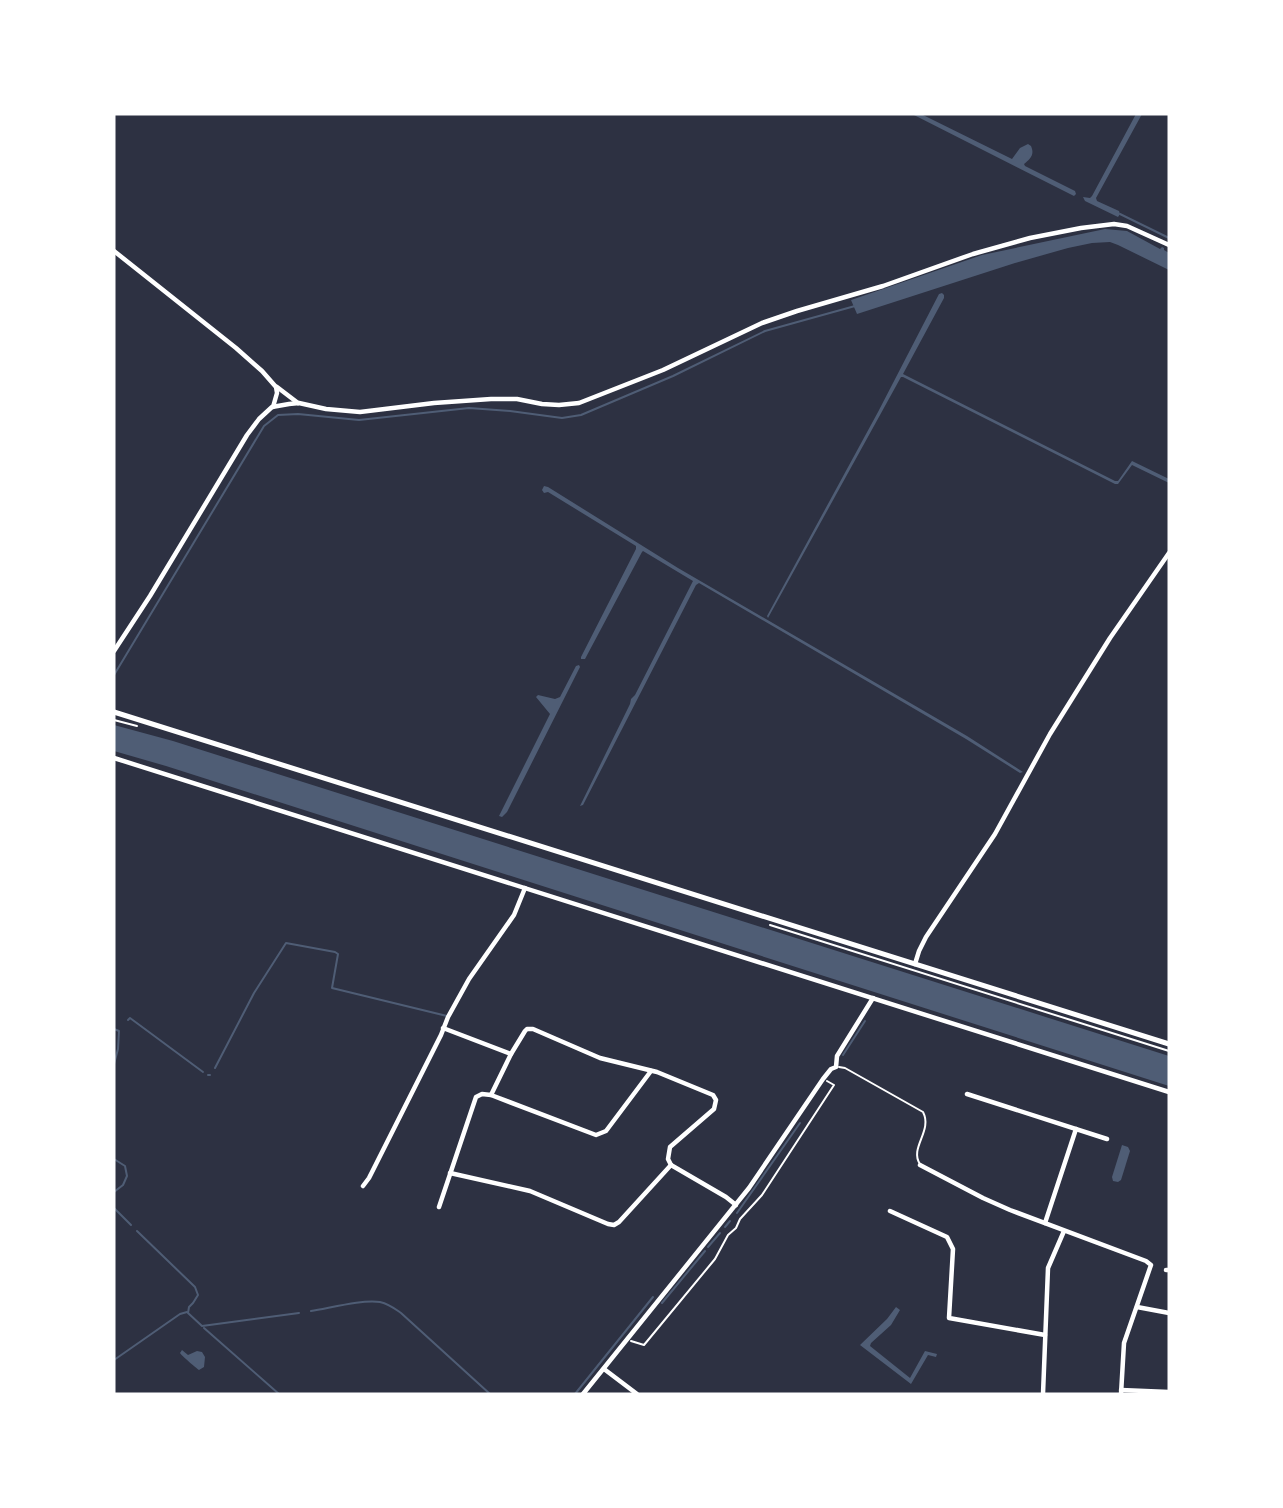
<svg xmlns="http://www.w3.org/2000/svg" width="1283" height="1508" viewBox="0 0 1283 1508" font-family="'Roboto Condensed',sans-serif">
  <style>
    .water { fill: #4f5d75 }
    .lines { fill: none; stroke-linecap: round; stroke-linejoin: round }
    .stream { stroke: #4f5d75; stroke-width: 2 }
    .path { stroke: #fff; stroke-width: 2 }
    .service { stroke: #fff; stroke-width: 2 }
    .minor { stroke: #fff; stroke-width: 4.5 }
    .tertiary { stroke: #fff; stroke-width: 5 }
  </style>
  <rect width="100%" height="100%" fill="#2d3142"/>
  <g class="water">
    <path d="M 912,114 L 921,114 L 1012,159 L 1020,148 L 1028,144 L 1031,146 C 1035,155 1030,159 1024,164 L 1025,166 L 1075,191 L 1076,194 L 1074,196 L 1070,194 Z"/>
    <path d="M 1136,114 L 1142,114 L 1096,198 L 1097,201 L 1119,211 L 1120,214 L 1118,217 L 1085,201 L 1083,197 L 1090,198 L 1092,196 Z"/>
    <path d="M 1105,229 L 1127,231 L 1160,249 L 1162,247 L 1164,248 L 1164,250 L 1169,253 L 1169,270 L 1118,245 L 1110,242 L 1092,243 L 1068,248 L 1015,263 L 857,314 L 851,300 L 982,255 Z"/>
    <path d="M 942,293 L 944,295 L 944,298 L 903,374 L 1115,481 L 1118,481 L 1132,461 L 1169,479 L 1169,483 L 1132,465 L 1118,484 L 1115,484 L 903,377 L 901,377 L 768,618 L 767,616 L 878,412 L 939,294 Z"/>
    <path d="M 544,486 L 548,487 L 678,568 L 967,736 L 1023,772 L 1020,773 L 966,739 L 699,583 L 696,585 L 583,805 L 580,806 L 630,704 L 631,699 L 635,695 L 693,581 L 643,551 L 642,552 L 585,659 L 581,659 L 581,657 L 636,549 L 636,546 L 548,492 L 544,493 L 542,490 Z"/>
    <path d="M 579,665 L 580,667 L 507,812 L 502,817 L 499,816 L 550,714 L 536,697 L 538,695 L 555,699 L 560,697 L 576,666 Z"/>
    <path d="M 114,725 L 173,741 L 1169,1056 L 1169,1086 L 166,766 L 114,751 Z"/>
    <path d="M 1122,1145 L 1128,1147 L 1130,1151 L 1121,1180 L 1118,1182 L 1113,1181 L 1112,1177 Z"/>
    <path d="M 896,1307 L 900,1310 L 891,1325 L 871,1343 L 870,1346 L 910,1378 L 925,1351 L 937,1354 L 936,1357 L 928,1355 L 911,1384 L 860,1345 L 887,1319 Z"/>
    <path d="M 182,1350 L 188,1355 L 197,1351 L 202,1352 L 205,1357 L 204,1367 L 199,1370 C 196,1368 181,1355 180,1353 Z"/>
  </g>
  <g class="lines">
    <g class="stream">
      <path d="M 1120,214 L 1169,238"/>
      <path d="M 114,675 L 264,426 L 278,415 L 298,414 L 359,420 L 469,408 L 510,411 L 562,418 L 581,415 L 673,376 L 765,331 L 855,306"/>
      <path d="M 128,1020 L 130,1018 L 203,1072"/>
      <path d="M 114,1029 L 119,1031 L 118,1049 L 114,1064"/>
      <path d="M 843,1055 L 865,1021"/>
      <path d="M 215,1068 L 254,993 L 286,943 L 335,952 L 338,954 L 332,988 L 447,1016"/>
      <path d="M 208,1075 L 210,1075"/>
      <path d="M 114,1159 L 125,1166 L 127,1176 L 123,1185 L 114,1192"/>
      <path d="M 114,1208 L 131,1225"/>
      <path d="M 737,1213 L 800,1123"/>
      <path d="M 725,1227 L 730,1221"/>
      <path d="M 137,1231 L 195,1287 L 198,1295 L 193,1303 L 189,1307 L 188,1313 L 202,1326 L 299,1313"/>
      <path d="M 708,1247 L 720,1233"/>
      <path d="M 662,1303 L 705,1251"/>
      <path d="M 311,1311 C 330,1308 363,1299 380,1302 C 389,1304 394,1308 401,1313 L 490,1394"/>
      <path d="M 204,1328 L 279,1394"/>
      <path d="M 114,1360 L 180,1314 L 187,1312"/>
      <path d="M 575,1394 L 653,1297"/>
    </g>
    <g class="path">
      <path d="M 114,720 L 137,726"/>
      <path d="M 770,925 L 1169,1051"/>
      <path d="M 631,1341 L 644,1345 L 715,1259 L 728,1235 L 736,1228 L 740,1219 L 762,1195 L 834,1085 L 827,1081"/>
    </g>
    <path class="service" d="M 839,1067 L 845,1068 L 923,1112 C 933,1131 909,1148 920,1164"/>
    <g class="minor">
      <path d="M 114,251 L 236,348 L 262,371 L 276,387 L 277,393 L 273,407"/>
      <path d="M 277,387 L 298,403"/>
      <path d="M 114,651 L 150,596 L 247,435 L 259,419 L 272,407 L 289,404 L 299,403 L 326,409 L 360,412 L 434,403 L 491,399 L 517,399 L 542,404 L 559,405 L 579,403 L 663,370 L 762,323 L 797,311 L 883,286 L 973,254 L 1030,238 L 1081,228 L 1114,224 L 1127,226 L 1169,245"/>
      <path d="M 114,758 L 1169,1092"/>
      <path d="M 915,964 L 919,951 L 926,937 L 995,834 L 1050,734 L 1110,638 L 1169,553"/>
      <path d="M 443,1028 L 511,1054 L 525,1031 L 527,1029 L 533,1029 L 600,1058 L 657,1072 L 713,1095 L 716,1100 L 714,1109 L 670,1147 L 668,1159 L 671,1165"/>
      <path d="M 967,1094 L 1107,1139"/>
      <path d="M 491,1095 L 596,1135 L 606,1131 L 651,1071"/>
      <path d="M 671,1165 L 726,1197 L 736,1205"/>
      <path d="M 920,1165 L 983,1198 L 1010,1210 L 1146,1261 L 1151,1265 L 1124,1343 L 1121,1394"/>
      <path d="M 450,1173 L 530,1191 L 608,1224 L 614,1225 L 619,1222 L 671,1165"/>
      <path d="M 363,1186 L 369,1178 L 441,1035 L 448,1017 L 469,979 L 514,915 L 525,888"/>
      <path d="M 439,1207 L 476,1097 L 482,1094 L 491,1095 L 511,1054"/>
      <path d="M 890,1211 L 947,1237 L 953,1249 L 949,1318 L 1045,1335"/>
      <path d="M 1045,1223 L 1076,1129"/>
      <path d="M 1166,1270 L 1169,1270"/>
      <path d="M 1137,1307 L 1169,1313"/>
      <path d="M 604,1369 L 637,1394"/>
      <path d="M 1121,1390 L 1169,1392"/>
      <path d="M 583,1394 L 749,1188 L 823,1079 L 831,1069 L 836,1067 L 837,1056 L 873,998"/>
      <path d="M 1043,1394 L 1048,1268 L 1064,1231"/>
    </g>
    <path class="tertiary" d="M 114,712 L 1169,1044"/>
  </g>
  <rect width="1283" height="1508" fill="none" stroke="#ffffff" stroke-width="231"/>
</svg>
